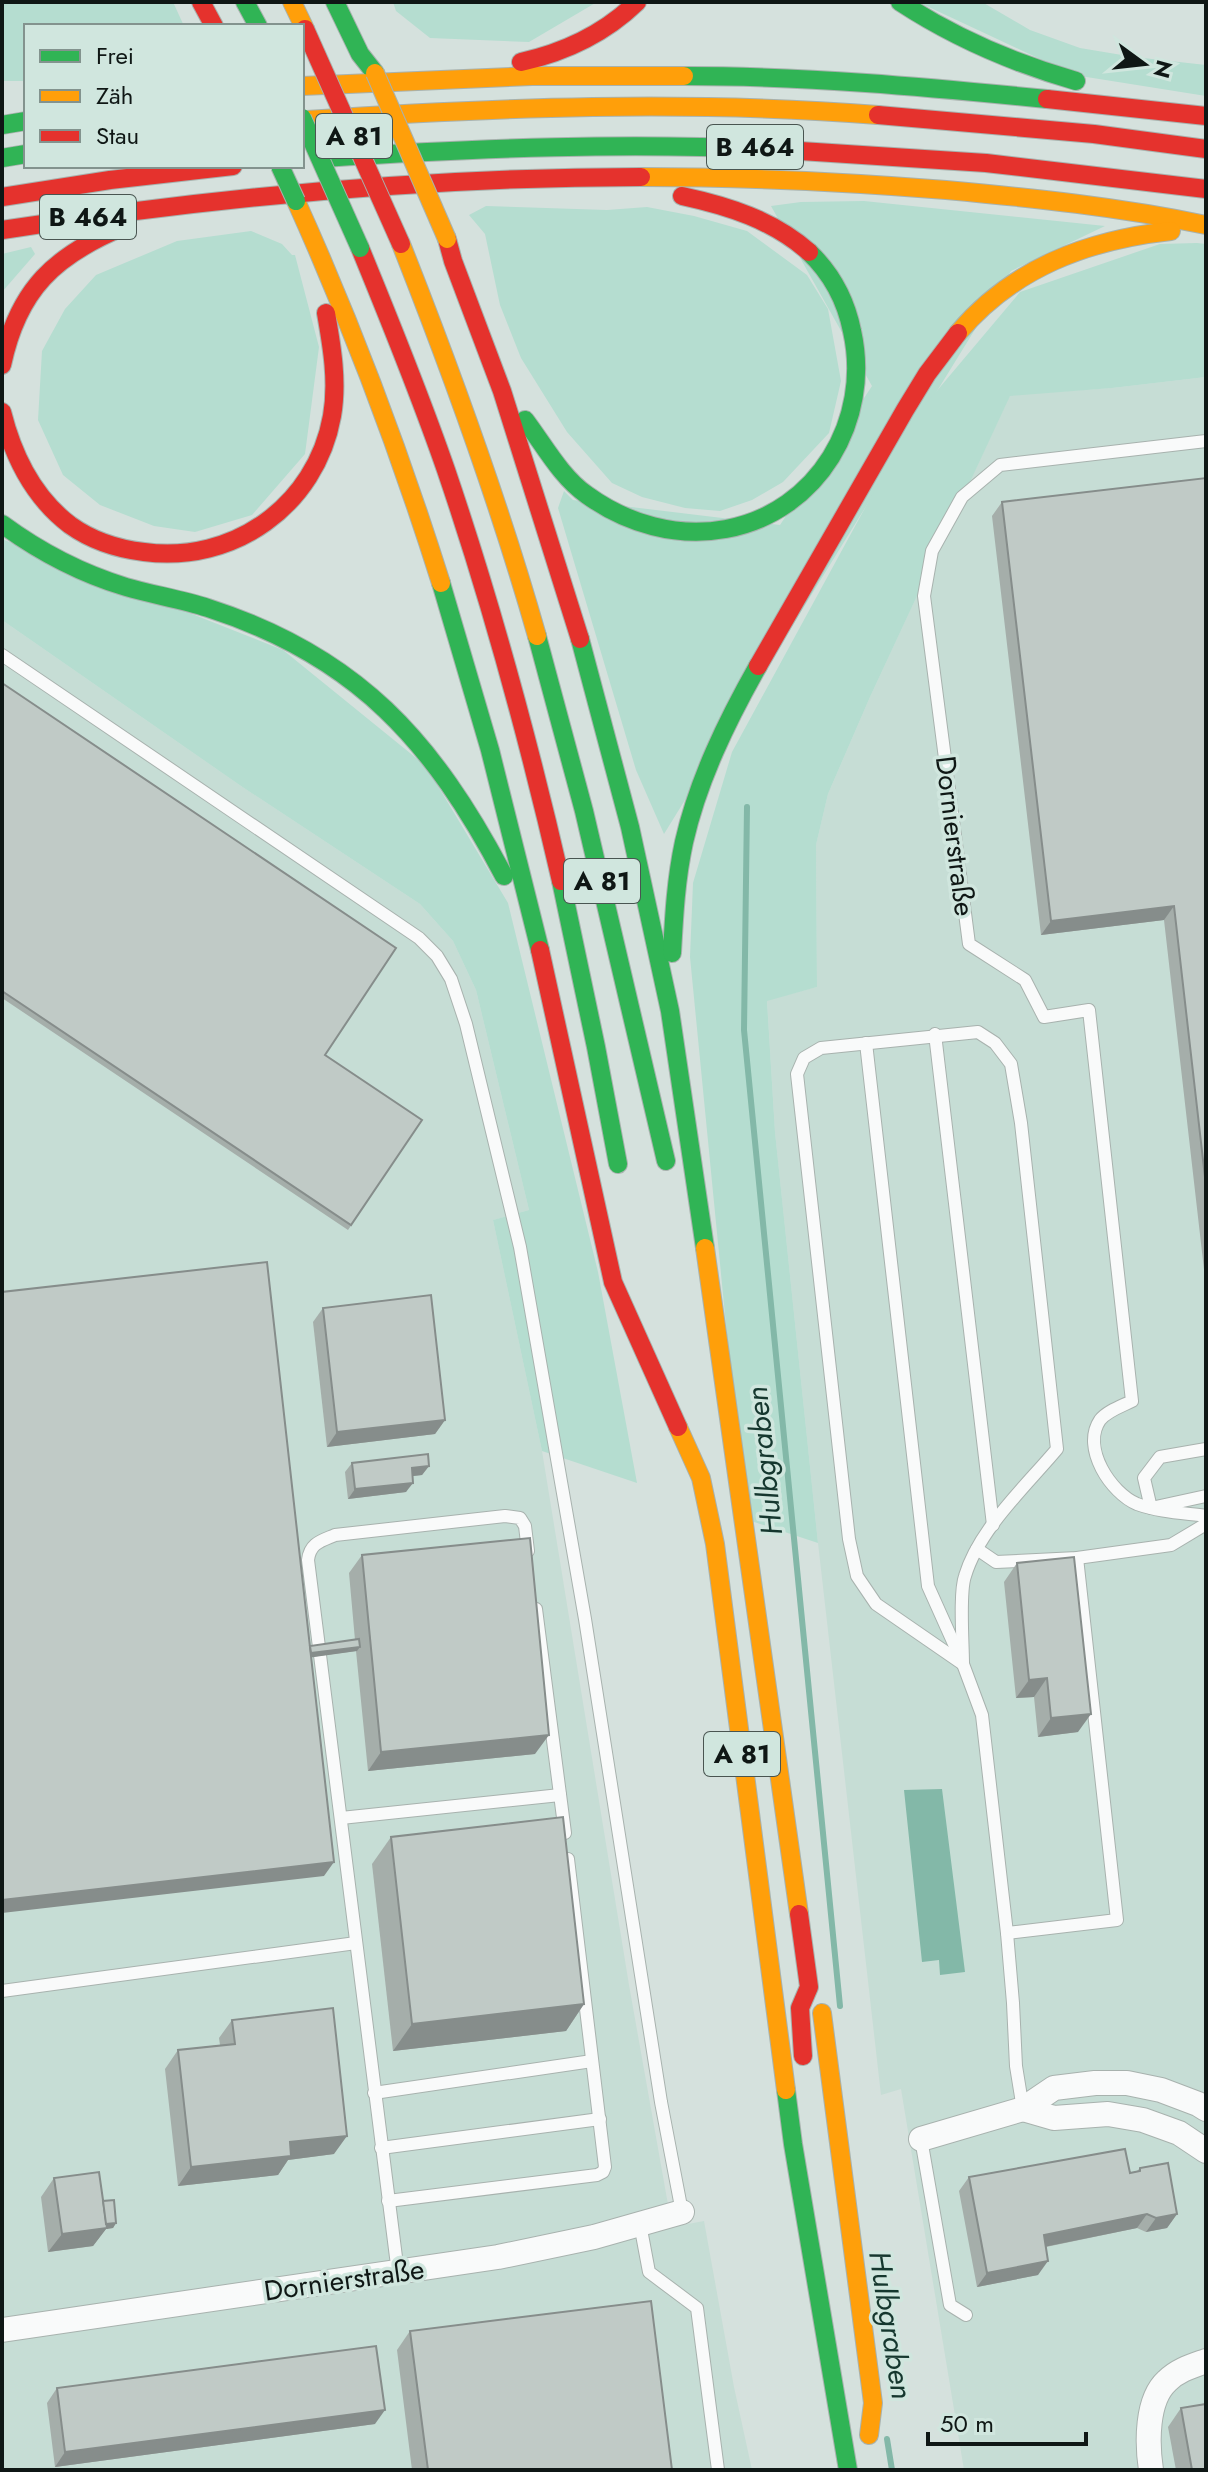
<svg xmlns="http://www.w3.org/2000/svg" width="1208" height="2472" viewBox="0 0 1208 2472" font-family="Jost,sans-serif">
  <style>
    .built { fill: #c6ddd5 }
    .green { fill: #b5ddd0 }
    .water { fill: #83b8a8 }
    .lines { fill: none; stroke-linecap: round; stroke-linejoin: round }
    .stream { stroke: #83b8a8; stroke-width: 6 }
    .lane-casing { stroke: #a8b2ae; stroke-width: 14 }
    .street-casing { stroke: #a8b2ae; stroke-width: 26 }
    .fast-casing { stroke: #a8b2ae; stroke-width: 20 }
    .slow-casing { stroke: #a8b2ae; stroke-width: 20 }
    .jam-casing { stroke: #a8b2ae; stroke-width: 20 }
    .lane { stroke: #f9fafa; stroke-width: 12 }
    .street { stroke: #f9fafa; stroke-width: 24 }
    .fast { stroke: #30b455; stroke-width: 18 }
    .slow { stroke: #ff9f0a; stroke-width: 18 }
    .jam { stroke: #e5322d; stroke-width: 18 }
    .fast-bridge-casing { stroke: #a8b2ae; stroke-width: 20; stroke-linecap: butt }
    .slow-bridge-casing { stroke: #a8b2ae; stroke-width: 20; stroke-linecap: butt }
    .jam-bridge-casing { stroke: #a8b2ae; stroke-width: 20; stroke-linecap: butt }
    .fast-bridge { stroke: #30b455; stroke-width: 18 }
    .slow-bridge { stroke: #ff9f0a; stroke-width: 18 }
    .jam-bridge { stroke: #e5322d; stroke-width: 18 }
    .wall { fill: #a5aeaa }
    .shaded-wall { fill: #868d8b }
    .building { fill: #c0cac6; stroke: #868d8b; stroke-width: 2 }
    .labels { text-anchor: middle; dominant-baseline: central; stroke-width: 7; stroke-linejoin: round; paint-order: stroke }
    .shield { fill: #d0e6de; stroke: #495551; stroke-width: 2 }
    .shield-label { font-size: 26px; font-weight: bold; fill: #0f1715 }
    .street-label { font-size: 28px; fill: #0f1715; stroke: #d0e6de }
    .water-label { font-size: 30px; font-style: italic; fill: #15372e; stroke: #d0e6de }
  </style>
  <rect width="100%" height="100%" fill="#d5e1dd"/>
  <g class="built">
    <path d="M 1206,377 L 1206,2470 L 964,2470 L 901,2089 L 881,2095 L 818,1543 L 775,1132 L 767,1000 L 817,987 L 816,845 L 828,794 L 870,697 L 1010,395 L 1112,388 Z"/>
    <path d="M 2,620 L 241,786 L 420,904 L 453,941 L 476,990 L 529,1210 L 493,1220 L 542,1451 L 629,1985 L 672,2227 L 704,2221 L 734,2387 L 752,2470 L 2,2470 Z"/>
  </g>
  <g class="green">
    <path d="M 2,2 L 173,2 L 184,26 L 26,26 L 26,81 L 2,81 Z"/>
    <path d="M 393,2 L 597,2 L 529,42 L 430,38 L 396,11 Z"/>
    <path d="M 918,2 L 982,2 L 1030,30 L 1080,48 L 1134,57 L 1206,65 L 1206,96 L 1074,75 Z"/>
    <path d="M 864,201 L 1105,226 L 1011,271 L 664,834 L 636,770 L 558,508 L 564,491 L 573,500 L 780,525 L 872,386 L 771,206 L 801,202 Z"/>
    <path d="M 486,206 L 607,210 L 647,207 L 694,216 L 747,231 L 807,275 L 828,309 L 841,381 L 829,433 L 783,482 L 752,500 L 720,511 L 685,508 L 642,497 L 612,483 L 567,432 L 521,358 L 500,305 L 485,234 L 469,215 Z"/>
    <path d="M 251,231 L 282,244 L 292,255 L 295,255 L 319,347 L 305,454 L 252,515 L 195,532 L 154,526 L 100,505 L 63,475 L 38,420 L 42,351 L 65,309 L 96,275 L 177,241 Z"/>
    <path d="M 1197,243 L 1206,244 L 1206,377 L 1112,388 L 1010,396 L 870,697 L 828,794 L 816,845 L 817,987 L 767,1001 L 775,1132 L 818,1543 L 745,1519 L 690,957 L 693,883 L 732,752 L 914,418 L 1020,292 L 1160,244 Z"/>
    <path d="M 31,247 L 35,254 L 2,292 L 2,254 Z"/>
    <path d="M 2,539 L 283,650 L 426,766 L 508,903 L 598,1272 L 637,1483 L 542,1451 L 493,1220 L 529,1210 L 476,990 L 453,941 L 420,904 L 241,786 L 2,620 Z"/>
  </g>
  <path class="water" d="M 942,1789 L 965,1972 L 940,1975 L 939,1960 L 922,1962 L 904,1790 Z"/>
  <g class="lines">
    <g class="stream">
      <path d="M 747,807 L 744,1030 L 840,2006"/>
      <path d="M 887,2439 L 892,2470"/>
    </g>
    <g class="lane-casing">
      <g id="lane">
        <path d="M 1206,441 L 1000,465 L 962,497 L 932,551 L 924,596 L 969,944 L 1025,980 L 1044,1017 L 1089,1010 L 1132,1401 C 1122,1406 1107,1411 1100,1420 C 1081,1448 1111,1493 1137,1504 C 1159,1512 1184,1513 1206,1516"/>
        <path d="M 2,655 L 419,938 L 437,956 L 451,979 L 466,1024 L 520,1247 L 585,1619 L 661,2102 L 682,2212"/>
        <path d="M 978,1032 L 995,1043 L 1011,1064 L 1021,1123 L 1057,1449 C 1026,1486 979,1529 965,1576 C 959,1593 963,1643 963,1664 L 876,1604 L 857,1576 L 849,1539 L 797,1074 L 804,1058 L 821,1048 Z"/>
        <path d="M 935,1034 L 993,1525"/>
        <path d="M 866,1043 L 928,1586 L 963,1664 L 982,1715 L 1007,1933 L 1013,2003 L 1016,2066 L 1023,2109"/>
        <path d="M 1206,1449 L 1160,1457 L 1144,1478 L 1151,1508 L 1206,1496"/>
        <path d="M 977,1549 L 996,1562 L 1077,1558 L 1171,1545 L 1206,1524"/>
        <path d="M 536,1609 L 565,1833"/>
        <path d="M 341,1818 L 560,1795"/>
        <path d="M 1007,1933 L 1117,1920 L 1077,1558"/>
        <path d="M 2,1991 L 356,1943"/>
        <path d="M 374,2093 L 592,2061"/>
        <path d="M 921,2139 L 950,2305 L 966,2315"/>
        <path d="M 381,2148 L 600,2119"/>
        <path d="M 388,2201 L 597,2175 L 603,2172 L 605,2167 L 568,1859"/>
        <path d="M 640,2224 L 649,2272 L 697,2308 L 718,2470"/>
        <path d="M 398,2273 L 308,1560 C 310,1543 321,1541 335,1535 L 505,1516 L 520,1518 L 525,1526 L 528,1551"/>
      </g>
    </g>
    <g class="street-casing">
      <g id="street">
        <path d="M 1023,2109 L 1054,2118 L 1108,2114 L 1143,2120 L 1179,2133 L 1206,2151"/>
        <path d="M 921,2139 L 1023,2109 L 1054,2088 L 1095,2083 L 1127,2083 L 1161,2090 L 1198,2104 L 1206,2109"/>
        <path d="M 2,2330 L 498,2257 L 594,2237 L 682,2212"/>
        <path d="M 1151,2470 C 1147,2444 1146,2400 1167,2381 C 1178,2370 1192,2366 1206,2361"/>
      </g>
    </g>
    <g class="fast-casing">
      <g id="fast">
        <path d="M 245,2 L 258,26"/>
        <path d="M 335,2 L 360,54 L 375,73"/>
        <path d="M 900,2 C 955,38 1013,63 1076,81"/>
        <path d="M 684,76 C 806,76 926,87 1047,99"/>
        <path d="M 2,125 L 26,121"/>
        <path d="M 2,158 L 26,154"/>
        <path d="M 324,158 C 477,148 631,142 785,150"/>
        <path d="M 525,420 C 544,445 561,477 587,495 C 627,524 677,538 726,529 C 818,512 872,420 852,331 C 846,301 832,274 809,252"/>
        <path d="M 2,524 C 40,552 80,573 126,587 C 153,595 181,599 208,608 C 357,656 433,741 504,876"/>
        <path d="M 441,583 L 490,750 L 540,950"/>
        <path d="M 537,636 L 584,811 L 666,1161"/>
        <path d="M 580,639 L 630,827 L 670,1011 L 705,1248"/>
        <path d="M 561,881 L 596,1047 L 618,1164"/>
        <path d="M 672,953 C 674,916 676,879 684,842 C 698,780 727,721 758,666"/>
        <path d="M 786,2090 L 793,2144 L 848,2470"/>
      </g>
    </g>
    <g class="slow-casing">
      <g id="slow">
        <path d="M 292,2 L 305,29"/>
        <path d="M 302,86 L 532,76 L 684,76"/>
        <path d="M 307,120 C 497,107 688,100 878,115"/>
        <path d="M 641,177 C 743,177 844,182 946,190 C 1033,198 1120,207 1206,225"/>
        <path d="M 296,201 C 352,325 400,453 441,583"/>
        <path d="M 401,244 C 452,373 499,502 537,636"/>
        <path d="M 958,333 C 1013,268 1087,240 1171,231"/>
        <path d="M 705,1248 L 799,1914"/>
        <path d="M 678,1427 L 701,1478 L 715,1544 L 786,2090"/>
        <path d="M 822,2013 L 873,2403 L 869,2435"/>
      </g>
    </g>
    <g class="jam-casing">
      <g id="jam">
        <path d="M 201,2 L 214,26"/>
        <path d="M 521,62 C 566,52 604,34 637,2"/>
        <path d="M 1047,99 L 1206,116"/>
        <path d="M 878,115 L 1094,134 L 1206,149"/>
        <path d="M 785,150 L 986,163 L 1206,189"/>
        <path d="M 682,196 C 728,206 773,220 809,252"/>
        <path d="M 2,197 L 110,180 L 233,166"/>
        <path d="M 2,230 C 214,197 426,177 641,177"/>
        <path d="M 447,239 L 453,261 L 502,391 L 580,639"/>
        <path d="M 360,248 C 390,321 420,395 446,470 C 492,605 529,742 561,881"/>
        <path d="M 2,365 C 18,289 55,255 125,226"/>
        <path d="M 2,412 C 13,456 33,497 70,525 C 91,540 118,549 144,552 C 233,564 316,506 332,416 C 338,382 332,347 326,313"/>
        <path d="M 758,666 L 905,410 L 927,374 L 958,333"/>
        <path d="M 540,950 L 613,1282 L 678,1427"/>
        <path d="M 799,1914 L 809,1987 L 800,2008 L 803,2056"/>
      </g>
    </g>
    <use href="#lane" class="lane"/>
    <use href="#street" class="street"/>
    <use href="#fast" class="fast"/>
    <use href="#slow" class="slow"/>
    <use href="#jam" class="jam"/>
    <g class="fast-bridge-casing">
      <g id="fast-bridge">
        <path d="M 302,118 L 360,248"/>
        <path d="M 280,166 L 296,201"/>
      </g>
    </g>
    <g class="slow-bridge-casing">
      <path id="slow-bridge" d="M 375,73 L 447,239"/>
    </g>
    <g class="jam-bridge-casing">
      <path id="jam-bridge" d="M 305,29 L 401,244"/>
    </g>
    <use href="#fast-bridge" class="fast-bridge"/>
    <use href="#slow-bridge" class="slow-bridge"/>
    <use href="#jam-bridge" class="jam-bridge"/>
  </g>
  <g class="wall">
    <path d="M 1206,478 L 1206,1287 L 1164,920 L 1041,935 L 992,516 L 1002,502 Z"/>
    <path d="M 2,683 L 325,1055 L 422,1120 L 348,1230 L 2,998 Z"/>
    <path d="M 323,1308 L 445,1420 L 435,1434 L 327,1447 L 313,1322 Z"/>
    <path d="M 352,1463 L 429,1466 L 422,1475 L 412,1476 L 406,1492 L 348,1499 L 345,1472 Z"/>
    <path d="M 362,1555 L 535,1754 L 368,1771 L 356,1651 L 311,1657 L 324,1876 L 310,1646 L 355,1640 L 349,1573 Z"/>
    <path d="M 1017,1563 L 1078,1732 L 1038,1737 L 1034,1697 L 1016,1698 L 1004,1582 Z"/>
    <path d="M 391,1837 L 584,2004 L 566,2031 L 393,2051 L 372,1864 Z"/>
    <path d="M 232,2020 L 334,2154 L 288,2160 L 278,2175 L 178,2186 L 165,2069 L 178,2050 L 220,2045 L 219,2038 Z"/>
    <path d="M 1140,2168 L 1177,2214 L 1167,2228 L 1146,2232 L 1137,2228 L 1046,2247 L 1038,2275 L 977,2287 L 959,2191 L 969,2177 L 1130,2173 L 1137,2171 Z"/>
    <path d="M 54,2178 L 103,2201 L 116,2223 L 113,2228 L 106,2229 L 93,2246 L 48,2252 L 41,2197 Z"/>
    <path d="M 410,2331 L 672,2470 L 412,2470 L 397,2350 Z"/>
    <path d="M 57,2388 L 375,2424 L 55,2467 L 47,2403 Z"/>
    <path d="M 1181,2408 L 1206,2470 L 1176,2470 L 1168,2427 Z"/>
  </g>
  <g class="shaded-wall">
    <path d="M 1174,906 L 1164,920 L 1041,935 L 1051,921 Z"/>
    <path d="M 445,1420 L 435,1434 L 327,1447 L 337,1432 Z"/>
    <path d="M 429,1466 L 422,1475 L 405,1477 L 412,1468 Z"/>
    <path d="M 413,1483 L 406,1492 L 348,1499 L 355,1489 Z"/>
    <path d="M 360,1647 L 357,1651 L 300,1659 L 304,1654 Z"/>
    <path d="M 1047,1678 L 1034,1697 L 1016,1698 L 1029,1680 Z"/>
    <path d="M 1091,1714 L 1078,1732 L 1038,1737 L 1051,1718 Z"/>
    <path d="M 549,1735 L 535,1754 L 368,1771 L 381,1752 Z"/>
    <path d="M 334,1862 L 324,1876 L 2,1913 L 2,1900 Z"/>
    <path d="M 584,2004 L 566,2031 L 393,2051 L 412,2024 Z"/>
    <path d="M 347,2136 L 334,2154 L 288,2160 L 278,2175 L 178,2186 L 191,2167 L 290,2142 Z"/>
    <path d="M 1147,2214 L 1137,2228 L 1034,2249 L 1044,2235 Z"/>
    <path d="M 1177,2214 L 1167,2228 L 1146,2232 L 1156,2218 Z"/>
    <path d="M 116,2223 L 113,2228 L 106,2229 L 93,2246 L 48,2252 L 62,2234 L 101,2224 Z"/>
    <path d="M 1048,2261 L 1038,2275 L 977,2287 L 987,2273 Z"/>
    <path d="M 385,2410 L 375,2424 L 55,2467 L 65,2452 Z"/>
  </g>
  <g class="building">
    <path d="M 1206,478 L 1206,1186 L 1174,906 L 1051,921 L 1002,502 Z"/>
    <path d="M 2,683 L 396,948 L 325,1055 L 422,1120 L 351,1225 L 2,991 Z"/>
    <path d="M 267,1262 L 334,1862 L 2,1900 L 2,1292 Z"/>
    <path d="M 431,1295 L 445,1420 L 337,1432 L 323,1308 Z"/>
    <path d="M 428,1454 L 429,1466 L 412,1468 L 413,1483 L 355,1489 L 352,1463 Z"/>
    <path d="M 530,1538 L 549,1735 L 381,1752 L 362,1555 Z"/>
    <path d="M 1074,1557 L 1091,1714 L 1051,1718 L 1047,1678 L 1029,1680 L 1017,1563 Z"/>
    <path d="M 359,1639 L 360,1647 L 311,1653 L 310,1646 Z"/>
    <path d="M 563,1817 L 584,2004 L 412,2024 L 391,1837 Z"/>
    <path d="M 333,2008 L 347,2136 L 290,2142 L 291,2156 L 191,2167 L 178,2050 L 235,2044 L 232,2020 Z"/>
    <path d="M 1125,2149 L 1130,2173 L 1140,2171 L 1140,2168 L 1168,2163 L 1177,2214 L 1156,2218 L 1147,2214 L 1044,2235 L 1048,2261 L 987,2273 L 969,2177 Z"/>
    <path d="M 99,2172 L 107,2228 L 62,2234 L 54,2178 Z"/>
    <path d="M 114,2200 L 116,2223 L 106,2224 L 103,2201 Z"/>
    <path d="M 651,2301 L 672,2470 L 428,2470 L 410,2331 Z"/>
    <path d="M 376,2346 L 385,2410 L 65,2452 L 57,2388 Z"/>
    <path d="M 1206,2404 L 1206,2470 L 1192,2470 L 1181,2408 Z"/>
  </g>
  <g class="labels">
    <g class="shield">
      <rect x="316" y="114" width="76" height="44" rx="6"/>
      <rect x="707" y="125" width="96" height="44" rx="6"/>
      <rect x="40" y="195" width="96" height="44" rx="6"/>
      <rect x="564" y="859" width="76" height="44" rx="6"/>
      <rect x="704" y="1732" width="76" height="44" rx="6"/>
    </g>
    <g class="shield-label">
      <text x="354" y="136">A 81</text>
      <text x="755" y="147">B 464</text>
      <text x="88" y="217">B 464</text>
      <text x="602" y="881">A 81</text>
      <text x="742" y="1754">A 81</text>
    </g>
    <g class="street-label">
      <text transform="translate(955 836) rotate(83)">Dornierstraße</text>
      <text transform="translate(344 2280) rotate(-8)">Dornierstraße</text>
    </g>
    <g class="water-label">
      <text transform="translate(764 1461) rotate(-96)">Hulbgraben</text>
      <text transform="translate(891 2325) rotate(81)">Hulbgraben</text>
    </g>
  </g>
  <rect width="1208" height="2472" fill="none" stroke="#0f1715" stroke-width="8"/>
  <rect x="24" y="24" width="280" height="144" fill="#d0e6de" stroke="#83938e" stroke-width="2"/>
  <rect x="40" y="50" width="40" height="12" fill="#30b455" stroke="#83938e" stroke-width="2"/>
  <text x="96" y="64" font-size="24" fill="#0f1715">Frei</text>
  <rect x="40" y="90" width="40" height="12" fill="#ff9f0a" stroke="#83938e" stroke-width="2"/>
  <text x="96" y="104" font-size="24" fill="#0f1715">Zäh</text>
  <rect x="40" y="130" width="40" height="12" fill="#e5322d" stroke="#83938e" stroke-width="2"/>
  <text x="96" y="144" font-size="24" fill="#0f1715">Stau</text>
  <g transform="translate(1144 64) rotate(105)" stroke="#d0e6de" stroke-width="6" paint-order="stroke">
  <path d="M0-6L14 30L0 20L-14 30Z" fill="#0f1715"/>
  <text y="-12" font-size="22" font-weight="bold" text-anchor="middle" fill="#0f1715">N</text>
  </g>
  <path d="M928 2432v12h158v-12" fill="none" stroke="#0f1715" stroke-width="4"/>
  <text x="940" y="2432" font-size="24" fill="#0f1715" stroke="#d0e6de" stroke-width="6" paint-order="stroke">50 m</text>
</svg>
